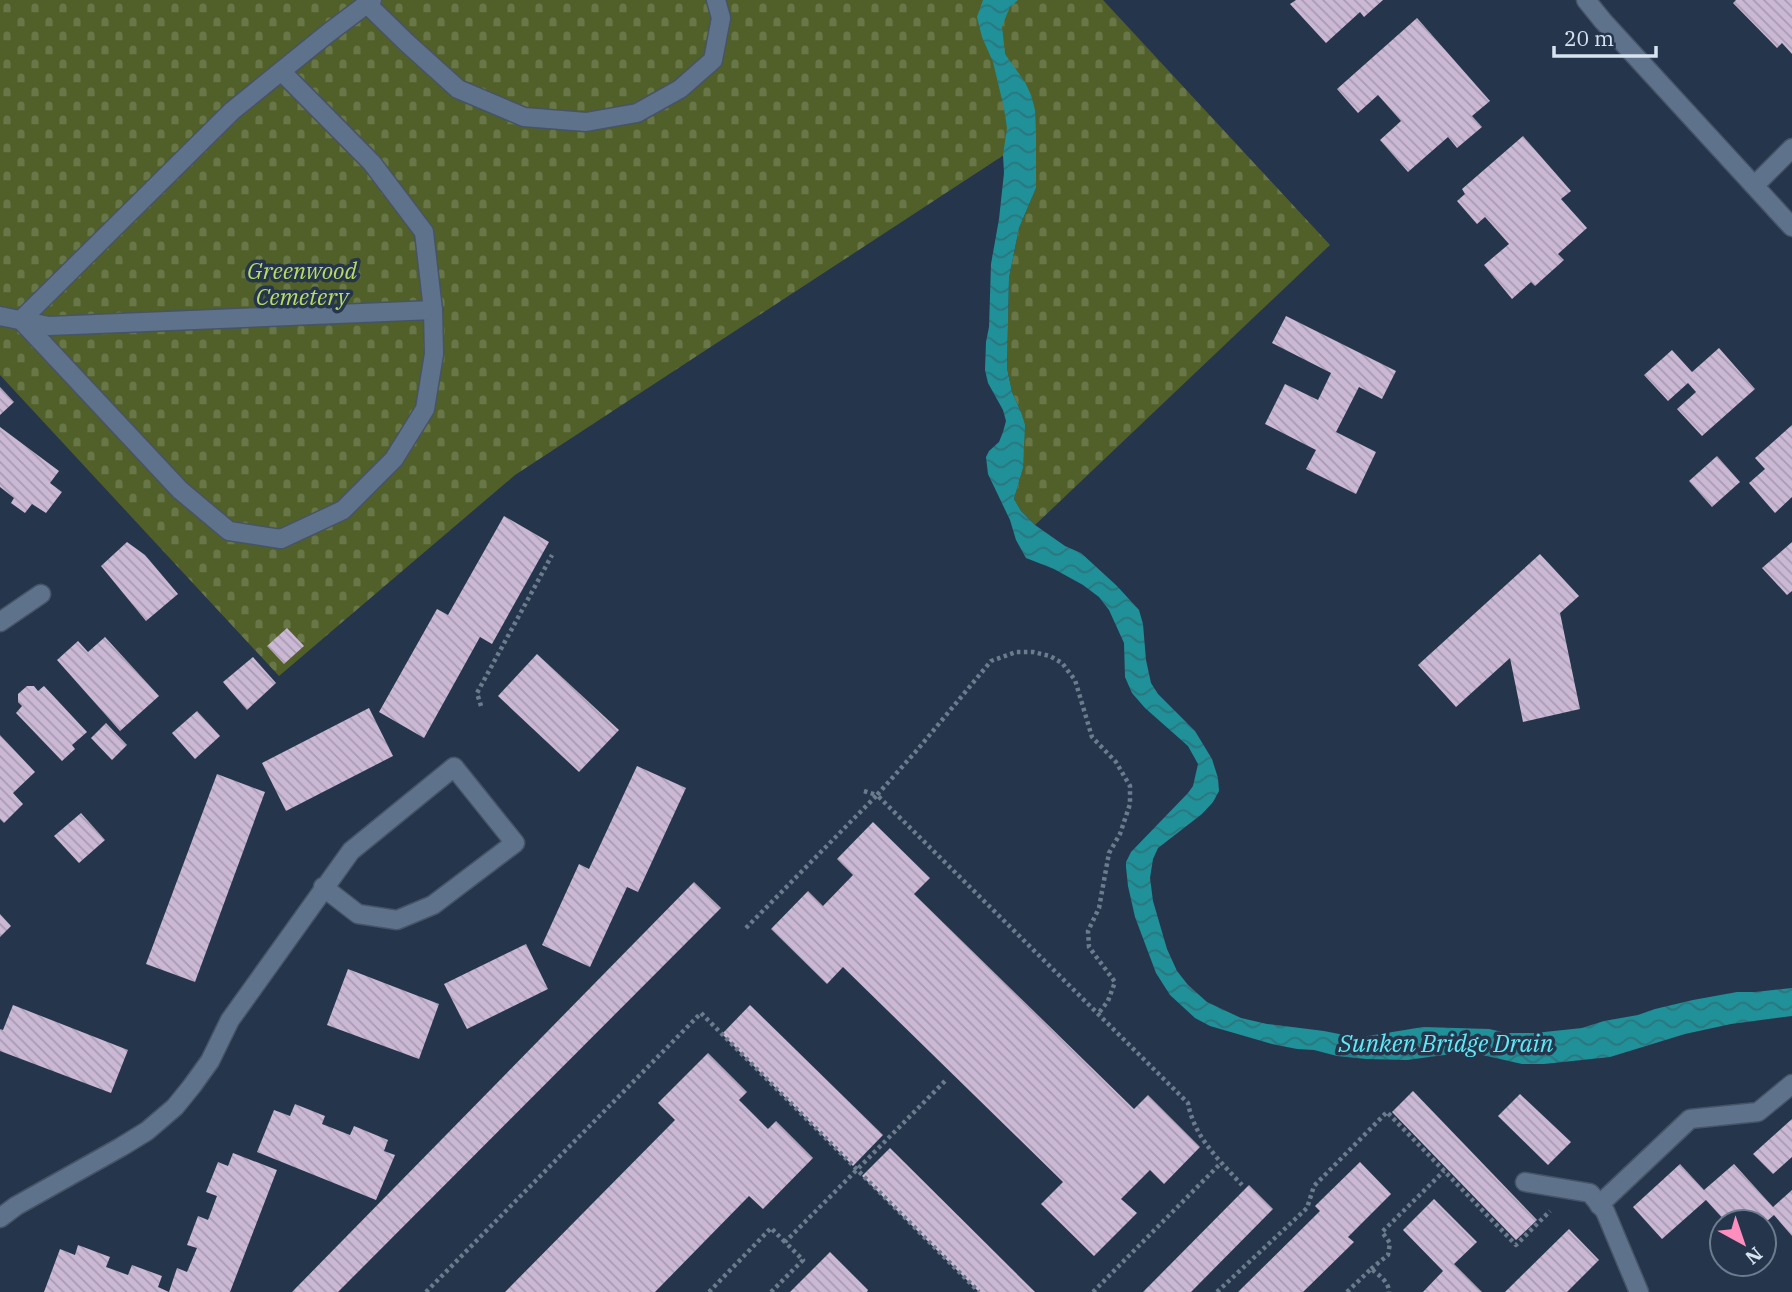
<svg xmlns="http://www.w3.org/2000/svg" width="1792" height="1292" viewBox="0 0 1792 1292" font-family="'IBM Plex Serif',serif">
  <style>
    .cemetery { fill: url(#cemetery-stones) }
    .water { fill: url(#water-waves) }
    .building { fill: url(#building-back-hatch) }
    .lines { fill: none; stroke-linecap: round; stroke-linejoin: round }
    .minor-casing { stroke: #465467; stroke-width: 21 }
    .path { stroke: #6d7b8e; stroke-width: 4.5; stroke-dasharray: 3.5 3.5; stroke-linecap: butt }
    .minor { stroke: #5f728b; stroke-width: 18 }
    .labels { text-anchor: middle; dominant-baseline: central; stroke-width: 7; stroke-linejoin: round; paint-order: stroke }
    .park-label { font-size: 23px; font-style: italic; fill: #bcdb66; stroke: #25364c }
    .water-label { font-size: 24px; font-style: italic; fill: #61e9f6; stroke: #25364c }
  </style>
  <defs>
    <pattern id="cemetery-stones" width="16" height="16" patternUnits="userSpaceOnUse" patternTransform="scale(1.75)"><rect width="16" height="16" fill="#516029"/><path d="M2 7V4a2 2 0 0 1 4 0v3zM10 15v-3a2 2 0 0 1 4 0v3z" fill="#697748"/></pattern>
    <pattern id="water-waves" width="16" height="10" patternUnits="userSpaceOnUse" patternTransform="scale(1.75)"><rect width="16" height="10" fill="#209099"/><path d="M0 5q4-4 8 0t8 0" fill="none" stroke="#2c757d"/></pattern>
    <pattern id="building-back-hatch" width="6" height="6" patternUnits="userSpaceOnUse" patternTransform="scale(1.75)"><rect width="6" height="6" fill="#cbb8d5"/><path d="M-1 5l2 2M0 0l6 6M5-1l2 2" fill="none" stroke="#a89bb2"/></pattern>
  </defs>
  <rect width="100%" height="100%" fill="#25364c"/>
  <path class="cemetery" d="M 0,0 L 1103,0 L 1330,245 L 1035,525 L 1021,511 L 1014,499 L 1023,468 L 1023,454 L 1021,412 L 1012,392 L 1007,368 L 1009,278 L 1019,228 L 1036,188 L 1036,134 L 515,475 L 279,676 L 0,375 Z"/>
  <path class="water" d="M 983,0 L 1018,0 L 1010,7 L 1002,26 L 1005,54 L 1025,82 L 1031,95 L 1035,110 L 1036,134 L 1036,188 L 1019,228 L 1009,278 L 1007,368 L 1012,392 L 1021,412 L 1025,425 L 1023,468 L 1014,499 L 1021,511 L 1035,525 L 1065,546 L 1081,553 L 1117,586 L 1139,610 L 1143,624 L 1146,660 L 1151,683 L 1158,694 L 1195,731 L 1212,759 L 1218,778 L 1219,791 L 1213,802 L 1202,814 L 1158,848 L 1153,859 L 1150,878 L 1153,901 L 1167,949 L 1177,971 L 1188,985 L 1207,1002 L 1241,1018 L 1267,1024 L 1324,1031 L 1349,1036 L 1368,1036 L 1423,1027 L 1489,1029 L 1507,1033 L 1535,1033 L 1582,1028 L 1604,1021 L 1638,1015 L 1655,1009 L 1693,1000 L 1737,992 L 1755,992 L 1792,988 L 1792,1016 L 1731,1024 L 1685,1034 L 1610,1057 L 1544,1064 L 1522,1064 L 1478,1054 L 1459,1053 L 1407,1060 L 1366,1059 L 1337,1056 L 1314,1050 L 1297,1049 L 1272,1044 L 1210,1026 L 1195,1018 L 1170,995 L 1156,973 L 1135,917 L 1128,886 L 1126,867 L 1126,862 L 1131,852 L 1188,793 L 1193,786 L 1198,764 L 1188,746 L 1145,708 L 1132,693 L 1125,677 L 1124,643 L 1109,610 L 1099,597 L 1083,585 L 1054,569 L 1026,558 L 1016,540 L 1010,520 L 988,474 L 986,457 L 989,451 L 999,442 L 1003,432 L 1006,421 L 1003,410 L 988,383 L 985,370 L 986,342 L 989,327 L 991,264 L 999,219 L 1004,173 L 1003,155 L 1007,128 L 1004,108 L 993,62 L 982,37 L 977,17 Z"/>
  <g class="building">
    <path d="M 1296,0 L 1383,0 L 1364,17 L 1360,12 L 1326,43 L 1290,4 Z"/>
    <path d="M 1736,0 L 1792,0 L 1792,54 L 1782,43 L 1777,48 L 1733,3 Z"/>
    <path d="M 1417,18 L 1490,101 L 1472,116 L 1482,127 L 1457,148 L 1448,137 L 1408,172 L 1380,140 L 1401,121 L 1378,95 L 1358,113 L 1337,89 Z"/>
    <path d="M 1523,136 L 1571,191 L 1561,199 L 1587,228 L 1558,254 L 1564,260 L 1535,286 L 1531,282 L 1512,299 L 1484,265 L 1509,244 L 1485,217 L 1477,224 L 1457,201 L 1465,194 L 1462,189 Z"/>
    <path d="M 1286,316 L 1396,371 L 1382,399 L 1359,387 L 1336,432 L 1376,452 L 1356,494 L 1306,469 L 1316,450 L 1265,424 L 1285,384 L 1318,400 L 1331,373 L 1272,343 Z"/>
    <path d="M 1719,348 L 1755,389 L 1702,436 L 1677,409 L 1696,392 L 1688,383 L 1668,401 L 1644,375 L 1672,350 L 1692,372 Z"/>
    <path d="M 0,387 L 14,402 L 0,415 Z"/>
    <path d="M 1792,425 L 1792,497 L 1775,513 L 1749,483 L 1765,469 L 1755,458 Z"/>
    <path d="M 0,427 L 59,471 L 50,483 L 62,492 L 46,513 L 32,504 L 25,513 L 11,503 L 14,498 L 0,487 Z"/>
    <path d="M 1717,456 L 1740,482 L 1712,507 L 1689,481 Z"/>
    <path d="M 504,516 L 549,542 L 492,644 L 480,637 L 424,738 L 379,712 L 437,609 L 448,615 Z"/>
    <path d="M 127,542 L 145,555 L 178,594 L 146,621 L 101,566 Z"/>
    <path d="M 1792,542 L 1792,591 L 1787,595 L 1762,568 Z"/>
    <path d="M 1540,554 L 1579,596 L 1560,613 L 1580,709 L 1523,722 L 1510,658 L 1456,707 L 1418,665 Z"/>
    <path d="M 287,628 L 304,646 L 284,664 L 267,646 Z"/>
    <path d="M 105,637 L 159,696 L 120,731 L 57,660 L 78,641 L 88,652 Z"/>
    <path d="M 537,654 L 619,730 L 579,772 L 498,696 Z"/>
    <path d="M 253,657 L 276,683 L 247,710 L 223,682 Z"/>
    <path d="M 27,686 L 34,686 L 38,691 L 44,686 L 87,732 L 72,745 L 75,749 L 62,761 L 16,713 L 22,706 L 18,702 L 18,694 Z"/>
    <path d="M 369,708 L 393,756 L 286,811 L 262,763 Z"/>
    <path d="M 197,711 L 220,736 L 195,759 L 172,733 Z"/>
    <path d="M 106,723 L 127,745 L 112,760 L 91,738 Z"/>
    <path d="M 0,735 L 35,772 L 13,793 L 23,804 L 4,823 L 0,819 Z"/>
    <path d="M 637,766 L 686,788 L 638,892 L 627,887 L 590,967 L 542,945 L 579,864 L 589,869 Z"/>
    <path d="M 217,774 L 265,792 L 195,982 L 146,964 Z"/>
    <path d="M 81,813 L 105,840 L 79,863 L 54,836 Z"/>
    <path d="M 873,822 L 930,878 L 914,894 L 1134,1109 L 1148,1095 L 1200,1147 L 1164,1184 L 1150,1170 L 1121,1199 L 1137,1213 L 1094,1256 L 1041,1204 L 1063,1182 L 843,967 L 827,984 L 771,929 L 808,891 L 823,906 L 853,875 L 837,859 Z"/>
    <path d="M 694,882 L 721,908 L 338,1292 L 292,1292 Z"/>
    <path d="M 0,914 L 11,926 L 0,937 Z"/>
    <path d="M 526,944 L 548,989 L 467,1029 L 444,984 Z"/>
    <path d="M 348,969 L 439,1004 L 419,1059 L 327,1025 Z"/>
    <path d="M 13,1005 L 128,1050 L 111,1093 L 0,1051 L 0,1029 L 3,1030 Z"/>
    <path d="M 750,1005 L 883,1135 L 853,1166 L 722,1034 Z"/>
    <path d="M 708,1053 L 747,1092 L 739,1100 L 768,1129 L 776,1121 L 813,1158 L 763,1209 L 749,1196 L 655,1292 L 505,1292 L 675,1120 L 658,1103 Z"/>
    <path d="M 1413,1091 L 1537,1220 L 1516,1240 L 1392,1112 Z"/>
    <path d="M 1520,1094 L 1571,1142 L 1548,1165 L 1498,1116 Z"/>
    <path d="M 295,1104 L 325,1116 L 322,1124 L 350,1135 L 354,1126 L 388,1140 L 384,1151 L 395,1155 L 376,1200 L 257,1152 L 274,1110 L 290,1116 Z"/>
    <path d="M 1792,1119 L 1792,1157 L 1773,1174 L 1753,1154 Z"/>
    <path d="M 890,1148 L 1035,1292 L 979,1292 L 862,1176 Z"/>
    <path d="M 233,1153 L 277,1170 L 230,1292 L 44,1292 L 60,1249 L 75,1255 L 78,1245 L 110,1257 L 106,1267 L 128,1275 L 132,1265 L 162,1276 L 158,1287 L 169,1292 L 177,1268 L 187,1272 L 197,1248 L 187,1245 L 198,1216 L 208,1220 L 217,1196 L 206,1192 L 218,1162 L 228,1166 Z"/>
    <path d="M 1360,1162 L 1391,1194 L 1348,1237 L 1354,1242 L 1303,1292 L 1238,1292 L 1320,1211 L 1315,1206 Z"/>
    <path d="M 1680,1164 L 1704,1190 L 1734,1164 L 1773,1207 L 1792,1190 L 1792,1236 L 1774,1215 L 1766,1222 L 1726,1222 L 1706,1200 L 1662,1239 L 1633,1207 Z"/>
    <path d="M 1249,1185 L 1273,1209 L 1191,1292 L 1143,1292 Z"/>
    <path d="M 1434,1199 L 1477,1242 L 1454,1264 L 1482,1292 L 1423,1292 L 1443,1271 L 1403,1230 Z"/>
    <path d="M 1569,1229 L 1599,1260 L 1567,1292 L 1505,1292 Z"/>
    <path d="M 830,1252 L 868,1290 L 867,1292 L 790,1292 Z"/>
  </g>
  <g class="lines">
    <g class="minor-casing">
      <g id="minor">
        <path d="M 1586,0 L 1603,21 L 1792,227"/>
        <path d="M 367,4 L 407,43 L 458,89 L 524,117 L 586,122 L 637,113 L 680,89 L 713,60 L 721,18 L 716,0"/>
        <path d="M 281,71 L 372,163 L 424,232 L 433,310 L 434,354 L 425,409 L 394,459 L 343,510 L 281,539 L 229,531 L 180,490 L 21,320 L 232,111 L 327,34 L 372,0"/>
        <path d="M 1755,185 L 1792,148"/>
        <path d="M 0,316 L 49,326 L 433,310"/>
        <path d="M 0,622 L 41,594"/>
        <path d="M 1525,1182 L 1590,1193 L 1605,1211 L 1639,1292"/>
        <path d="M 1599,1205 L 1690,1119 L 1758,1112 L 1792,1084"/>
        <path d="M 0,1218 L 16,1206 L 121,1147 L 147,1131 L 175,1107 L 192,1086 L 210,1061 L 230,1020 L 351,851 L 454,767 L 515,843 L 433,905 L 397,920 L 358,914 L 323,887"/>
      </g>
    </g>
    <g class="path">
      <path d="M 481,706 L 477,693 L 552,555"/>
      <path d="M 864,791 L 877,795 L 918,749 L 991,661 L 1016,652 L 1033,652 L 1050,656 L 1062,663 L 1075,680 L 1092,737 L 1116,762 L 1130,786 L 1130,804 L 1120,834 L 1109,853 L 1099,908 L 1088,931 L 1089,947 L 1115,982 L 1108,1001 L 1098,1014"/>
      <path d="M 746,928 L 877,795 L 1188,1103 C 1194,1137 1219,1160 1242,1185"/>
      <path d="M 1371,1269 L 1388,1255 L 1390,1243 L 1382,1232 L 1444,1171"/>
      <path d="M 426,1292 L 701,1013 L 979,1292"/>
      <path d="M 709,1292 L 771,1228 L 785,1242"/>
      <path d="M 771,1292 L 803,1260 L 785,1242 L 946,1080"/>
      <path d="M 1093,1292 L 1221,1163"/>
      <path d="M 1217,1292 L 1307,1208 L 1314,1186 L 1387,1112 L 1516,1245 L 1550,1211"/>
      <path d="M 1347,1292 L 1371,1269 C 1378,1274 1389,1282 1389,1292"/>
    </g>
    <use href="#minor" class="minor"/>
  </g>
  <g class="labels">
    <g class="park-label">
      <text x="302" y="270">Greenwood<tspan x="302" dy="26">Cemetery</tspan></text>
    </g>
    <g class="water-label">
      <text x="1446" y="1043">Sunken Bridge Drain</text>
    </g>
  </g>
  <g transform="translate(1743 1243) rotate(140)"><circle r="33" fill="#25364c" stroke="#6d7b8e" stroke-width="2"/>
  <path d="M0-5L12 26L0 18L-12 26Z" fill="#fd8ebe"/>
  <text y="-10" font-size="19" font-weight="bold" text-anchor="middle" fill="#d8e3f1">N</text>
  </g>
  <path d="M1554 46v10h102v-10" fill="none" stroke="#d8e3f1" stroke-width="3.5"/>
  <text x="1564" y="46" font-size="21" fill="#d8e3f1" stroke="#25364c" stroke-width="5" paint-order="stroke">20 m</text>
</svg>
